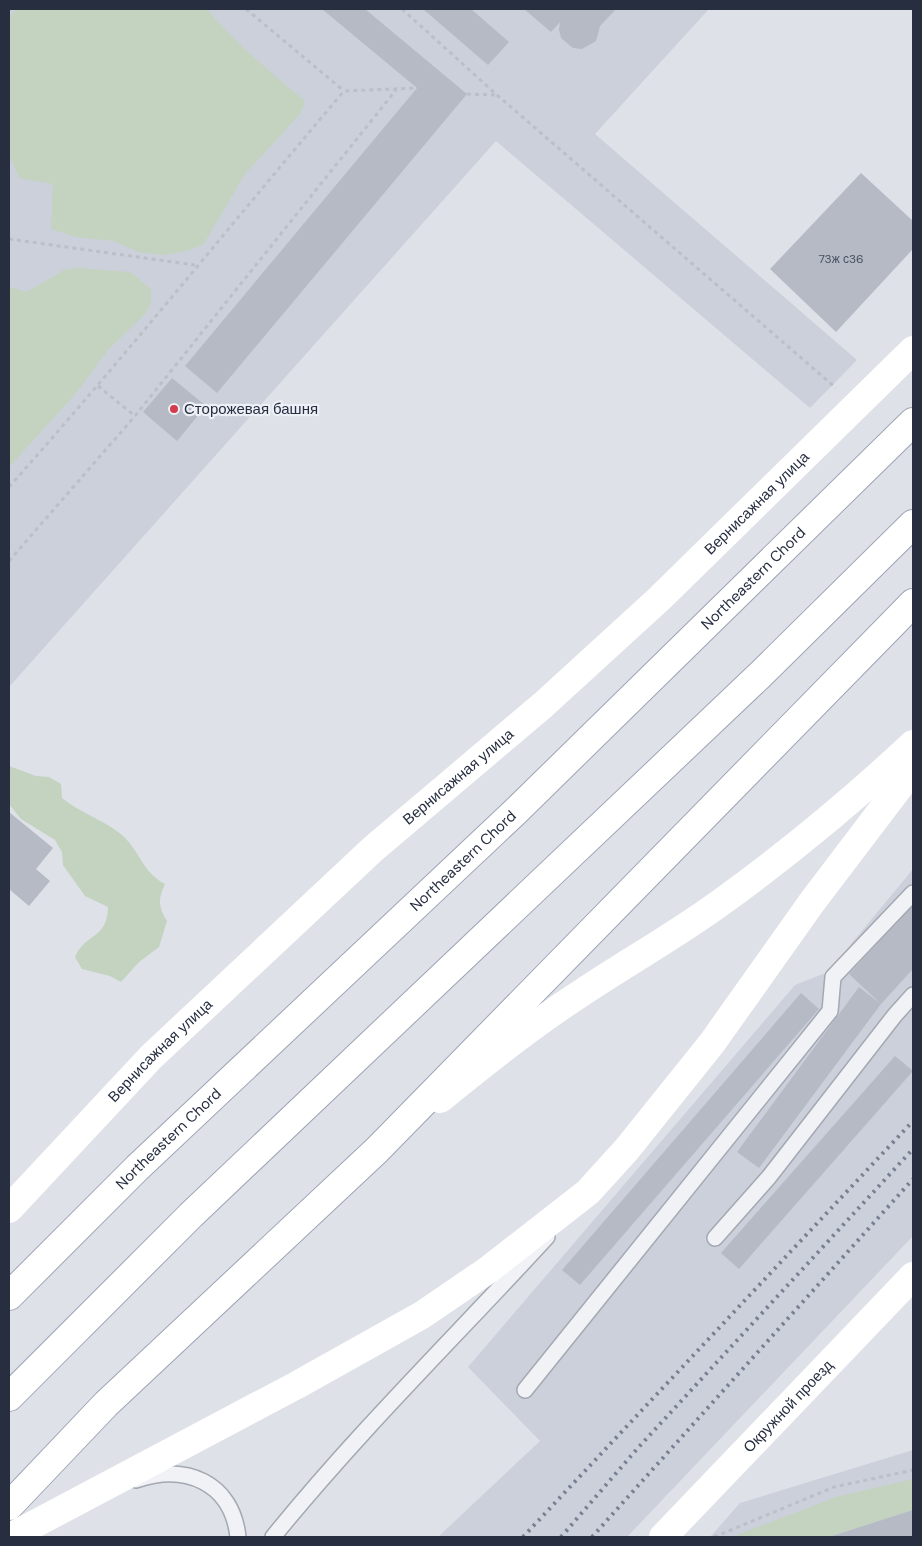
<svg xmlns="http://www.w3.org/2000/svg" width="922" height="1546" viewBox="0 0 922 1546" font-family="'DM Sans',sans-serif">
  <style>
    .built { fill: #ccd0da }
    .green { fill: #c3d3bf }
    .building { fill: #b5bac5 }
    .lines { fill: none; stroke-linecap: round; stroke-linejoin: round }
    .lane-casing { stroke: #a3a8b2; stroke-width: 18 }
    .primary-casing { stroke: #9da5b4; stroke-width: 30 }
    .path { stroke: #bcbfc7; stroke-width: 3; stroke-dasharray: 4 4; stroke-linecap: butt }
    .lane { stroke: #f1f2f6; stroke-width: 15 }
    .secondary { stroke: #fff; stroke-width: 28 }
    .primary { stroke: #fff; stroke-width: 28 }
    .rail { stroke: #778092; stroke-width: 4; stroke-dasharray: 2.5 5; stroke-linecap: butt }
    .poi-dot { fill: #d43c4b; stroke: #edf0f6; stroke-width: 2 }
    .labels { text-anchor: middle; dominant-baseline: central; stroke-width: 4.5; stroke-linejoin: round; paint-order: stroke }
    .number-label { font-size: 12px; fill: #4a5161 }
    .poi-label { font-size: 15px; fill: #262e40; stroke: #edf0f6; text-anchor: start }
    .street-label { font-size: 15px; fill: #262e40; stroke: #edf0f6 }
  </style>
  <rect width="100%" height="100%" fill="#dee1e8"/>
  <g class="built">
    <path d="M 9,9 L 709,9 L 595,134 L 857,360 L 810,408 L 496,141 L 9,687 Z"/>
    <path d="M 913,869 L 913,1236 L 627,1537 L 438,1537 L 540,1441 L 468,1367 L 795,985 L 828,972 Z"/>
    <path d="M 913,1450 L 913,1537 L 710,1537 L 740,1503 Z"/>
  </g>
  <g class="green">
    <path d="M 17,9 L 207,9 C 236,44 270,72 305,101 L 301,113 L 245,174 L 203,245 L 190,250 L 165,255 L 139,252 L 114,241 L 76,237 L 51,229 L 53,184 L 19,178 L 9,154 L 9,17 Z"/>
    <path d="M 77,268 L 130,272 L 151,289 L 151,303 L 145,314 L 107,351 L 76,393 L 9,467 L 9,287 L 27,292 L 64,270 Z"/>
    <path d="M 9,766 L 36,776 L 49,777 L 61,784 L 62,798 C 80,813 104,820 122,835 C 140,851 142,872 165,884 C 158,899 158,907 167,921 L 159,947 L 139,962 L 121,982 L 110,976 L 82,969 L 75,957 C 86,932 107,940 108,907 L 85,896 L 63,865 L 62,852 L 55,840 L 21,819 L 9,804 Z"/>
    <path d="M 913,1479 L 913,1510 L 828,1537 L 737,1537 L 737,1535 L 836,1497 Z"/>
  </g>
  <g class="building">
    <path d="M 322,9 L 365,9 L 467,94 L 217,393 L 185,366 L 417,88 Z"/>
    <path d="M 423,9 L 471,9 L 509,42 L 488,65 Z"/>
    <path d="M 524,9 L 616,9 L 600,26 L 596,41 L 582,49 L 573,48 L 561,38 L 559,30 L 560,22 L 551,32 Z"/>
    <path d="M 861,173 L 913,221 L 913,249 L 836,332 L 770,269 Z"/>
    <path d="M 172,378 L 206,406 L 177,441 L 143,412 Z"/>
    <path d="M 9,812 L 53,848 L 36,869 L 50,881 L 29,906 L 9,889 Z"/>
    <path d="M 913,905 L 913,969 L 881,1004 L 759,1168 L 737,1152 L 859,987 L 881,1004 L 849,974 Z"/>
    <path d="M 801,993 L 819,1009 L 580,1285 L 562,1270 Z"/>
    <path d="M 895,1056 L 913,1071 L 739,1269 L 721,1253 Z"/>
    <path d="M 913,1510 L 913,1537 L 829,1537 Z"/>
  </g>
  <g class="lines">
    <g class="lane-casing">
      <g id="lane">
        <path d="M 715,1238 L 769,1177 L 895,1015 L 913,995"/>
        <path d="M 525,1390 L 830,1011 L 833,977 L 913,893"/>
        <path d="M 136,1480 C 185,1463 232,1482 238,1537"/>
        <path d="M 273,1537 C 358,1432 455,1337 547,1237"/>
      </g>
    </g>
    <g class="primary-casing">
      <g id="primary">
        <path id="s3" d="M 9,1296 L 137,1168 L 515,812 L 913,422"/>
        <path d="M 9,1397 L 191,1215 L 760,675 L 913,524"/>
        <path d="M 9,1506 L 106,1404 L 377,1150 L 913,603"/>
      </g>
    </g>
    <g class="path">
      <path d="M 246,9 L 344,91"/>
      <path d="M 402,9 L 497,95 L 836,388"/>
      <path d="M 467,94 L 496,95"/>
      <path d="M 9,239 L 195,265"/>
      <path d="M 98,386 L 135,416"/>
      <path d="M 9,487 C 124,358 232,223 344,91 L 417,88"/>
      <path d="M 9,561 L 135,416 L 396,90"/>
      <path d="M 714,1537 L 834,1487 L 913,1470"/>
    </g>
    <use href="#lane" class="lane"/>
    <g class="secondary">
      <path d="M 440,1099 C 486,1062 533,1024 583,992 C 628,962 676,935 720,903 C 788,854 852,801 913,744"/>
      <path id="s1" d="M 9,1209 L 151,1057 L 373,849 L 543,705 L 659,599 L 913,350"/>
      <path d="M 10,1537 L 297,1385 L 422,1315 L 488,1270 L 588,1192 L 627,1149 L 712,1043 L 812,902 L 913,769"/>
      <path id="s2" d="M 663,1537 L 913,1276"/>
    </g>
    <use href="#primary" class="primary"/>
    <g class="rail">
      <path d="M 523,1537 L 913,1121"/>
      <path d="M 561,1537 L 637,1449 L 913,1149"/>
      <path d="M 592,1537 L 913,1179"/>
    </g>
  </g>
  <circle class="poi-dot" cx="174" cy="409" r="5"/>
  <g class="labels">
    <g class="number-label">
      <text x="841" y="259">73ж с36</text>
    </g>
    <g class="poi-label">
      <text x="184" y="409">Сторожевая башня</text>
    </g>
    <g class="street-label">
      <text stroke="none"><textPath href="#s1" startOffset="1029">Вернисажная улица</textPath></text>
      <text stroke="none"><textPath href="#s3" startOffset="1034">Northeastern Chord</textPath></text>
      <text stroke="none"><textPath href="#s1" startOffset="624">Вернисажная улица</textPath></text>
      <text stroke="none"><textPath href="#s3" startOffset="629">Northeastern Chord</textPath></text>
      <text stroke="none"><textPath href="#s1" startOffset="219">Вернисажная улица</textPath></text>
      <text stroke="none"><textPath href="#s3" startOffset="224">Northeastern Chord</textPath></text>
      <text stroke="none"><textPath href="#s2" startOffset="181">Окружной проезд</textPath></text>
    </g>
  </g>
  <rect width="922" height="1546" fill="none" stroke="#262e40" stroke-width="20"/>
</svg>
